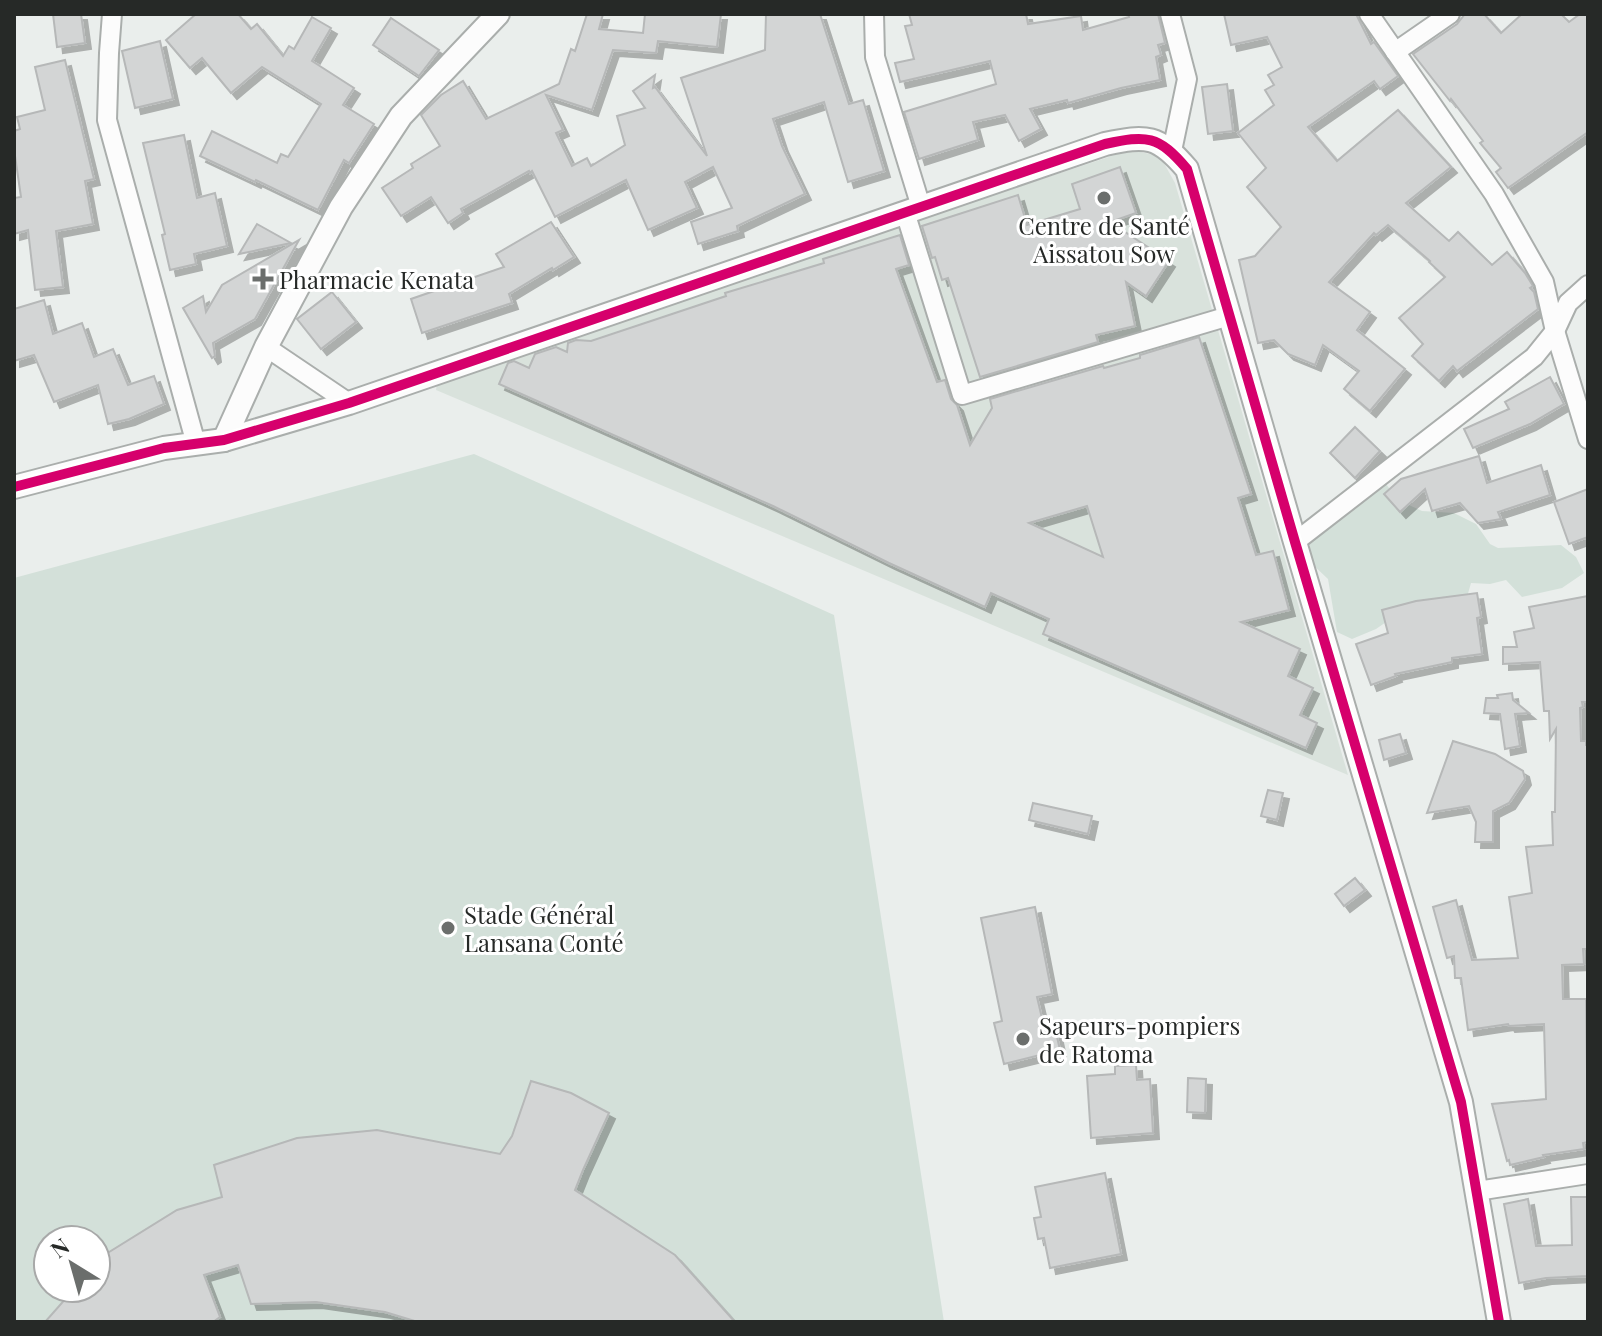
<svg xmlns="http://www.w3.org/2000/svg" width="1602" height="1336" viewBox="0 0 1602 1336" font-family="'Playfair Display',serif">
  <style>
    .built { fill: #d9e2dc }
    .green { fill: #d3e0d9; fill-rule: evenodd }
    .building { fill: #d3d5d5; stroke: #b6b8b8; stroke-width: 2; fill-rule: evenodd; filter: url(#shadow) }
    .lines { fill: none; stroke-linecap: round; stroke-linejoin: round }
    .minor-casing { stroke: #aaaeac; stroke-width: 22 }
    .tertiary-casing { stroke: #aaaeac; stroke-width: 26 }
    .minor { stroke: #fcfcfc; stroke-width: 18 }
    .tertiary { stroke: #fcfcfc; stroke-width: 22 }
    .cycleway-casing { stroke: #fff; stroke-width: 15 }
    .cycleway { stroke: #d6006c; stroke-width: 10 }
    .poi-dot { fill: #6b6e6c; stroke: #fff; stroke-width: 3 }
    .labels { text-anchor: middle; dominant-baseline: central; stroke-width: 6; stroke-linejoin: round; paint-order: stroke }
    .poi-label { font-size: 24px; fill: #262927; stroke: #fff; text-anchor: start }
  </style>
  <defs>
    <filter id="shadow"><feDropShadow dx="6" dy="6" stdDeviation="0" flood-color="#0004"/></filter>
  </defs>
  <rect width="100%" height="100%" fill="#eaeeec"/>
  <path class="built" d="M 1130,150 L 1160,156 L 1175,183 L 1348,775 L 436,390 L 438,378 Z"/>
  <g class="green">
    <path d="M 474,454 L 834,615 L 944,1322 L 14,1322 L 14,578 ZM 48,1240 L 96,1240 L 96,1288 L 48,1288 Z"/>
    <path d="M 1380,476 L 1398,500 L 1422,511 L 1454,513 L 1476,524 L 1490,544 L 1498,548 L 1561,545 L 1576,557 L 1584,573 L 1562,588 L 1522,597 L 1506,580 L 1490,584 L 1471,583 L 1467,597 L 1418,600 L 1376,629 L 1352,639 L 1337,632 L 1328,579 L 1309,561 L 1311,525 Z"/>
  </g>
  <g class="building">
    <path d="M 53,14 L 81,14 L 85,43 L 57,47 Z"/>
    <path d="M 196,14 L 238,14 L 251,29 L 257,24 L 283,56 L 289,46 L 294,49 L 312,17 L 331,28 L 312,61 L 354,88 L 343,105 L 374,124 L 349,163 L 344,160 L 318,210 L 256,180 L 255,182 L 200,156 L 212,131 L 277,163 L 281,154 L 288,157 L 321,104 L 262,67 L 231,93 L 202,58 L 190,68 L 166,40 Z"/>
    <path d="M 587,14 L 603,14 L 599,29 L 643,33 L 645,14 L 721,14 L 717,47 L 658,41 L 656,53 L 613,50 L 592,110 L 546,95 L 563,130 L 556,133 L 572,166 L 587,158 L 591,166 L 625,145 L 617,116 L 645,108 L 633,91 L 655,75 L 653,88 L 655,87 L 707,156 L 681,78 L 765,50 L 766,14 L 820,14 L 849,104 L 863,100 L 884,171 L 848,182 L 824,102 L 773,119 L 782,146 L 805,194 L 737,226 L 738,231 L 698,244 L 691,222 L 732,208 L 713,167 L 685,182 L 697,208 L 648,230 L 626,180 L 555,217 L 532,171 L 530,173 L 529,171 L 461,209 L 463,213 L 448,223 L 431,197 L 401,216 L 382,188 L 413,168 L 411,164 L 440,146 L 421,115 L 441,95 L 463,81 L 486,119 L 559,84 L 571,49 L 575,51 Z"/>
    <path d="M 909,14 L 1026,14 L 1028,24 L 1081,16 L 1083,30 L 1129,17 L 1128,14 L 1158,14 L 1165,43 L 1158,45 L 1161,55 L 1156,57 L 1160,80 L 1121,88 L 1068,103 L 1067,100 L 1030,109 L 1041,129 L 1019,141 L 1005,115 L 973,122 L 978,140 L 919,159 L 904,112 L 996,84 L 990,61 L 900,82 L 895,63 L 914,59 L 905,26 L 912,25 Z"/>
    <path d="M 1224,14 L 1356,14 L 1371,44 L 1374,42 L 1398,76 L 1380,89 L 1374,81 L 1308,127 L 1337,161 L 1398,110 L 1451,167 L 1406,203 L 1449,241 L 1458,232 L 1492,265 L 1507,252 L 1525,273 L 1533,286 L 1530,288 L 1534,292 L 1538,309 L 1457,371 L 1453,366 L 1439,381 L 1412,356 L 1423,344 L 1399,318 L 1445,277 L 1429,262 L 1430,261 L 1388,225 L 1376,235 L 1374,233 L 1329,282 L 1370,312 L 1357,330 L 1405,369 L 1370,411 L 1344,389 L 1359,371 L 1323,345 L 1315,365 L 1288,354 L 1274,340 L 1258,343 L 1239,260 L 1255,256 L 1281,227 L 1247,187 L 1266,168 L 1238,133 L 1274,105 L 1265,90 L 1274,85 L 1268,75 L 1282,67 L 1267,37 L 1231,45 Z"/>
    <path d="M 1465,14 L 1484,14 L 1501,33 L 1522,14 L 1561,14 L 1569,22 L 1580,14 L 1588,14 L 1588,132 L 1508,188 L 1496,172 L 1501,168 L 1480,143 L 1483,141 L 1451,99 L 1450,101 L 1413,54 L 1457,24 Z"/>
    <path d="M 391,18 L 439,50 L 419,76 L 373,45 Z"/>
    <path d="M 160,41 L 173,99 L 135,108 L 122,51 Z"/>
    <path d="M 65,60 L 94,179 L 85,181 L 93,224 L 56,231 L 63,287 L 35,290 L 28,230 L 14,234 L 14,198 L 21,197 L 14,149 L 14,131 L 20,129 L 17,117 L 45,110 L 35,67 Z"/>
    <path d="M 1227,84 L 1233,131 L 1208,134 L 1202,87 Z"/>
    <path d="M 184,135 L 197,198 L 215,193 L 227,246 L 194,254 L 196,264 L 170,270 L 162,235 L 165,234 L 143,143 Z"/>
    <path d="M 1120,167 L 1136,213 L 1110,222 L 1169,261 L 1146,296 L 1126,282 L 1135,326 L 1096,335 L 1098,342 L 980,377 L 948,278 L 942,280 L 935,257 L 932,258 L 922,226 L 1018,195 L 1027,225 L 1080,209 L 1072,184 Z"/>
    <path d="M 551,222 L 574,257 L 553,270 L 552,268 L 509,294 L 512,303 L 422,333 L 411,299 L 504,267 L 496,254 Z"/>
    <path d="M 257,224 L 291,243 L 239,254 Z"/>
    <path d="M 900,235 L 909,265 L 896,269 L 937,382 L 945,380 L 951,399 L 957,405 L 970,445 L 992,408 L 990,399 L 1103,366 L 1104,368 L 1140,358 L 1140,355 L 1199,337 L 1251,494 L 1238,498 L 1256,555 L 1273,551 L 1289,610 L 1241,622 L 1300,649 L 1288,676 L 1313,688 L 1300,715 L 1317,723 L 1306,748 L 1043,634 L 1049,619 L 991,593 L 985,607 L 889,563 L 773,506 L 499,384 L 508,363 L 514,361 L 529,368 L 535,354 L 556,347 L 567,352 L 568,343 L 576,340 L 591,341 L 726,296 L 725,293 L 824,263 L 823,259 ZM 1087,506 L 1103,557 L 1029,523 Z"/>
    <path d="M 299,240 L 255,319 L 213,343 L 215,356 L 212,358 L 183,308 L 203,296 L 206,312 L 222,285 Z"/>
    <path d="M 332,292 L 356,322 L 321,349 L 297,319 Z"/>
    <path d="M 44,300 L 53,334 L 82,323 L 94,357 L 113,349 L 128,385 L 154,376 L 164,404 L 129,419 L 108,424 L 98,385 L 54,402 L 34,355 L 14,361 L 14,309 Z"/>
    <path d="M 1550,377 L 1564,404 L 1530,424 L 1473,448 L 1464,429 L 1509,409 L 1505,402 Z"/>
    <path d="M 1355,427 L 1380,451 L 1355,478 L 1330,453 Z"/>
    <path d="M 1479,456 L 1487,483 L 1541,465 L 1550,495 L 1498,512 L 1501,519 L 1478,523 L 1460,503 L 1432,511 L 1425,489 L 1400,512 L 1384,494 L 1401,479 Z"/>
    <path d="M 1588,489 L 1588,537 L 1569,544 L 1554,502 Z"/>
    <path d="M 1477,593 L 1481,617 L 1477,618 L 1482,654 L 1452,658 L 1452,662 L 1395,674 L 1396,676 L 1371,685 L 1356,644 L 1388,633 L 1382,610 L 1416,601 Z"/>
    <path d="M 1588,596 L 1588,702 L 1582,702 L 1583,707 L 1580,708 L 1581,741 L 1586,741 L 1586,745 L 1588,745 L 1588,949 L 1583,949 L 1584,964 L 1562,965 L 1563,999 L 1586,999 L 1588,1142 L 1583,1143 L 1584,1149 L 1543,1155 L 1544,1157 L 1510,1165 L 1509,1160 L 1507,1161 L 1492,1104 L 1546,1099 L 1544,1024 L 1509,1026 L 1508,1024 L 1468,1030 L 1461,978 L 1455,978 L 1454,956 L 1447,958 L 1433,907 L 1456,900 L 1472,960 L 1518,958 L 1509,897 L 1532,893 L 1526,847 L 1553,845 L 1552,812 L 1555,812 L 1556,729 L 1550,739 L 1549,711 L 1544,711 L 1540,662 L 1503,664 L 1503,647 L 1517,647 L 1514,632 L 1534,628 L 1529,607 Z"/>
    <path d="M 1512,693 L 1513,700 L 1529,713 L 1515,714 L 1520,746 L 1505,749 L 1500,714 L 1484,713 L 1486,698 L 1498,698 L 1497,695 Z"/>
    <path d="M 1400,734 L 1406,753 L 1384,760 L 1379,740 Z"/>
    <path d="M 1453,741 L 1495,754 L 1523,771 L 1525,779 L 1509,803 L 1493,811 L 1493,842 L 1475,842 L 1476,822 L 1469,806 L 1427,813 Z"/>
    <path d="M 1268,790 L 1283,793 L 1277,820 L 1261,816 Z"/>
    <path d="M 1033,803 L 1092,816 L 1088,834 L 1029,820 Z"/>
    <path d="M 1355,878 L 1365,890 L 1344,906 L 1335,894 Z"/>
    <path d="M 1035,907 L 1052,994 L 1037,997 L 1045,1031 L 1055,1028 L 1060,1050 L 1004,1064 L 994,1023 L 1002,1021 L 981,918 Z"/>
    <path d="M 1136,1065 L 1137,1080 L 1150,1079 L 1153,1133 L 1091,1138 L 1087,1076 L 1115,1074 L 1115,1066 Z"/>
    <path d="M 1188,1078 L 1206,1079 L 1205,1113 L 1187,1112 Z"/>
    <path d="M 531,1081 L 571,1093 L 609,1113 L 583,1170 L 575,1190 L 675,1255 L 735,1322 L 418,1322 L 385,1312 L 316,1302 L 251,1304 L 238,1265 L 204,1275 L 220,1317 L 213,1322 L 45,1322 L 75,1288 L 96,1288 L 96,1265 L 106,1254 L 177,1210 L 222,1197 L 214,1165 L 297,1138 L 377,1130 L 500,1154 L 512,1136 Z"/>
    <path d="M 1105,1173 L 1121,1254 L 1050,1268 L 1044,1238 L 1038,1239 L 1034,1218 L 1041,1217 L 1035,1187 Z"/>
    <path d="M 1571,1197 L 1588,1197 L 1588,1276 L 1546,1278 L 1519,1283 L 1504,1204 L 1528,1199 L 1536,1246 L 1572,1245 Z"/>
  </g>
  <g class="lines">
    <g class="minor-casing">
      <g id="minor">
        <path d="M 112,14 L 109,53 L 107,120 L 196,444"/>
        <path d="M 874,14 L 875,57 L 921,207"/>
        <path d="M 1170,14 L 1187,79 L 1172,151"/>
        <path d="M 1369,14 L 1494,194 L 1544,282 L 1555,331 L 1588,439"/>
        <path d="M 1395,52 L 1450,14"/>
        <path d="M 905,212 L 962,395 L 1229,316"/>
        <path d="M 266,347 L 349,403"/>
        <path d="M 1295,542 L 1534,357 L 1555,331 L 1568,303 L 1588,285"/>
        <path d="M 1477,1191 L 1588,1174"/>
      </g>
    </g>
    <g class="tertiary-casing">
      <g id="tertiary">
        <path d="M 224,440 L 266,347 L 341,207 L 401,116 L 498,14"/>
        <path d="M 14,487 L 164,448 L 224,440 L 349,403 L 1105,144 C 1147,135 1158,135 1187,169 L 1295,542 L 1461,1102 L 1499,1322"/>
      </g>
    </g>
    <use href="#minor" class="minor"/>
    <use href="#tertiary" class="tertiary"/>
    <g class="cycleway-casing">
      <path id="cycleway" d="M 14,487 L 164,448 L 224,440 L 349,403 L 1105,144 C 1147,135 1158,135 1187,169 L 1295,542 L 1461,1102 L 1499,1322"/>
    </g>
    <use href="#cycleway" class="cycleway"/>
  </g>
  <g class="poi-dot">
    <circle cx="1104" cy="198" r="8"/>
    <path d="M259 267h8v8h8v8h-8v8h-8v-8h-8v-8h8z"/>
    <circle cx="448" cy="928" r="8"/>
    <circle cx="1023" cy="1039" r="8"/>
  </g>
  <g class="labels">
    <g class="poi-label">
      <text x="1104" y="225" text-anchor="middle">Centre de Santé<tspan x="1104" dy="28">Aissatou Sow</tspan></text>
      <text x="279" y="279">Pharmacie Kenata</text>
      <text x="464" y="914">Stade Général<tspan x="464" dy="28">Lansana Conté</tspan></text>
      <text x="1039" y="1025">Sapeurs-pompiers<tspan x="1039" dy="28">de Ratoma</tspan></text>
    </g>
  </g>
  <rect width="1602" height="1336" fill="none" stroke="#262927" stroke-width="32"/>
  <g transform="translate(72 1264) rotate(323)"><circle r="38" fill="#ffffff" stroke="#a8a9a9" stroke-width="2"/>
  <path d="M0-6L14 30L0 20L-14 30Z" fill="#6b6e6c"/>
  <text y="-12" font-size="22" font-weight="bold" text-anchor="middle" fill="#262927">N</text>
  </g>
</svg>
